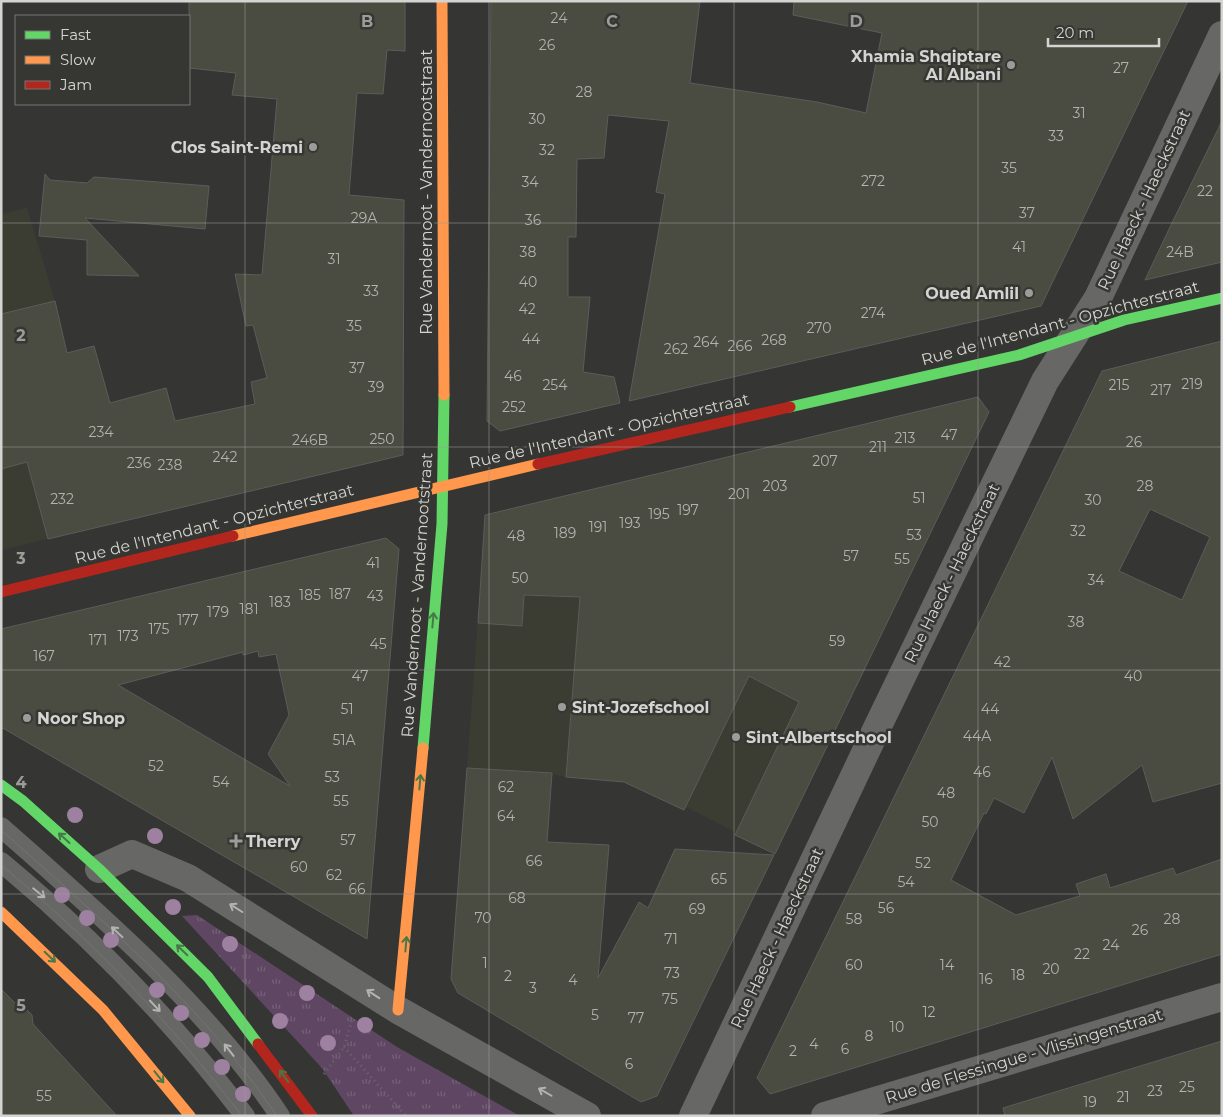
<svg xmlns="http://www.w3.org/2000/svg" width="1223" height="1117" viewBox="0 0 1223 1117" font-family="Montserrat,sans-serif">
  <style>
    .built { fill: #3b3d33 }
    .grass { fill: url(#grass-tufts) }
    .building { fill: #4a4b41; stroke: #5c5c5a; fill-rule: evenodd }
    .lines { fill: none; stroke-linecap: round; stroke-linejoin: round }
    .path { stroke: #696968; stroke-width: 3; stroke-dasharray: 1 4; stroke-linecap: butt }
    .lane { stroke: #676866; stroke-width: 20 }
    .street { stroke: #676866; stroke-width: 28 }
    .fast { stroke: #63d668; stroke-width: 11 }
    .slow { stroke: #ff974d; stroke-width: 11 }
    .jam { stroke: #b3261e; stroke-width: 11 }
    .tram { stroke: #747473; stroke-width: 1 }
    .tree { fill: #9e81a0 }
    .oneway { stroke: #487748 }
    .oneway2 { stroke: #b3b4b2 }
    .grid { fill: none; stroke: #9c9d9a; stroke-width: 1; stroke-opacity: 0.55 }
    .poi-dot { fill: #9c9d9a; stroke: #363732; stroke-width: 2 }
    .labels { text-anchor: middle; dominant-baseline: central; stroke-width: 5; stroke-linejoin: round; paint-order: stroke }
    .number-label { font-size: 14px; fill: #b2b2ae }
    .poi-label { font-size: 16px; font-weight: bold; fill: #d4d5d2; stroke: #363732; text-anchor: start }
    .street-label { font-size: 16px; fill: #d4d5d2; stroke: #363732 }
    .grid-label { font-size: 16px; text-anchor: middle; font-weight: bold; fill: #9c9d9a; stroke: #363732; stroke-width: 5; stroke-linejoin: round; paint-order: stroke }
  </style>
  <defs>
    <pattern id="grass-tufts" width="24" height="20" patternUnits="userSpaceOnUse" patternTransform="scale(1.25)"><rect width="24" height="20" fill="#5f4763"/><path d="M3 7l-1-3M5 7V3M7 7l1-3M15 17l-1-3M17 17v-4M19 17l1-3" fill="none" stroke="#756178"/></pattern>
  </defs>
  <rect width="100%" height="100%" fill="#353633"/>
  <g class="built">
    <path d="M 27,208 L 55,301 L 105,525 L 1,550 L 1,214 Z"/>
    <path d="M 480,592 L 580,597 L 852,691 L 775,852 L 686,807 L 684,810 L 624,782 L 566,777 L 547,773 L 467,768 Z"/>
  </g>
  <path class="grass" d="M 197,915 L 397,1047 L 520,1116 L 354,1116 L 322,1068 L 182,916 Z"/>
  <g class="building">
    <path d="M 189,1 L 405,1 L 405,51 L 387,50 L 383,94 L 357,93 L 349,195 L 404,200 L 403,455 L 48,539 L 27,462 L 1,469 L 1,314 L 55,301 L 67,353 L 94,346 L 110,403 L 166,388 L 175,421 L 255,404 L 251,382 L 267,378 L 253,325 L 246,326 L 235,274 L 262,275 L 277,99 L 232,95 L 236,73 L 189,68 Z"/>
    <path d="M 491,1 L 700,1 L 690,83 L 817,102 L 866,113 L 882,33 L 793,15 L 794,1 L 1188,1 L 1041,306 L 629,401 L 665,194 L 656,192 L 669,121 L 608,115 L 604,158 L 577,159 L 576,237 L 568,237 L 568,297 L 590,297 L 583,372 L 614,377 L 620,403 L 500,431 L 487,421 Z"/>
    <path d="M 1222,121 L 1222,262 L 1145,280 L 1170,227 Z"/>
    <path d="M 45,174 L 50,180 L 87,183 L 94,177 L 209,186 L 205,229 L 85,218 L 139,276 L 87,275 L 87,240 L 39,236 Z"/>
    <path d="M 1222,341 L 1222,783 L 1153,802 L 1142,765 L 1073,819 L 1052,757 L 1024,813 L 994,798 L 986,814 L 984,813 L 951,880 L 1016,915 L 1080,896 L 1076,884 L 1106,874 L 1110,888 L 1173,868 L 1176,875 L 1222,859 L 1222,954 L 770,1094 L 757,1078 L 1102,371 ZM 1150,509 L 1210,537 L 1182,600 L 1119,571 Z"/>
    <path d="M 978,397 L 989,412 L 775,854 L 735,835 L 799,702 L 749,676 L 684,810 L 624,782 L 566,777 L 580,597 L 524,595 L 522,626 L 478,623 L 485,515 Z"/>
    <path d="M 386,538 L 399,549 L 367,939 L 1,727 L 1,629 ZM 258,651 L 259,657 L 276,654 L 289,715 L 268,754 L 290,786 L 118,685 L 243,652 L 243,655 Z"/>
    <path d="M 467,768 L 552,773 L 547,842 L 609,845 L 598,978 L 639,902 L 648,908 L 675,849 L 774,855 L 657,1096 L 641,1102 L 458,993 L 451,979 Z"/>
    <path d="M 1,989 L 16,1004 L 26,1009 L 32,1015 L 33,1024 L 117,1116 L 1,1116 Z"/>
    <path d="M 1222,1041 L 1222,1116 L 1005,1116 L 1003,1108 Z"/>
  </g>
  <g class="lines">
    <g class="path">
      <path d="M 344,1047 L 406,1116"/>
      <path d="M 324,1074 L 344,1047 L 352,1020"/>
    </g>
    <g class="lane">
      <path d="M 1,827 C 99,914 207,1006 280,1116"/>
      <path d="M 1,862 C 93,938 173,1021 245,1116"/>
    </g>
    <g class="street">
      <path d="M 99,869 L 132,854 L 188,878 L 398,1010 L 587,1116"/>
      <path d="M 693,1116 L 876,730 L 1045,381 L 1098,298 L 1222,35"/>
      <path d="M 825,1116 L 1222,997"/>
    </g>
    <g class="fast">
      <path d="M 790,407 L 1019,355 L 1124,320 L 1222,298"/>
      <path d="M 423,748 L 442,524 L 444,395"/>
      <path d="M 1,785 L 23,801 L 99,869 L 208,977 L 258,1044"/>
    </g>
    <g class="slow">
      <path d="M 442,1 L 444,395"/>
      <path d="M 233,536 L 538,464"/>
      <path d="M 1,912 L 103,1010 L 190,1116"/>
      <path d="M 398,1010 L 423,748"/>
    </g>
    <g class="jam">
      <path d="M 538,464 L 790,407"/>
      <path d="M 1,592 L 233,536"/>
      <path d="M 258,1044 L 312,1116"/>
    </g>
    <g class="tram">
      <path d="M 1,830 C 99,917 203,1006 277,1116"/>
      <path d="M 1,865 C 92,940 171,1023 242,1116"/>
    </g>
  </g>
  <g class="tree">
    <circle cx="75" cy="815" r="8"/>
    <circle cx="155" cy="836" r="8"/>
    <circle cx="62" cy="895" r="8"/>
    <circle cx="173" cy="907" r="8"/>
    <circle cx="87" cy="918" r="8"/>
    <circle cx="111" cy="940" r="8"/>
    <circle cx="230" cy="944" r="8"/>
    <circle cx="157" cy="990" r="8"/>
    <circle cx="307" cy="993" r="8"/>
    <circle cx="181" cy="1013" r="8"/>
    <circle cx="280" cy="1021" r="8"/>
    <circle cx="365" cy="1025" r="8"/>
    <circle cx="202" cy="1040" r="8"/>
    <circle cx="328" cy="1043" r="8"/>
    <circle cx="222" cy="1067" r="8"/>
    <circle cx="243" cy="1094" r="8"/>
  </g>
  <defs><path id="oneway-shaft" d="M-6 0H5M1.5-3L5.5 0L1.5 3" fill="none" stroke-width="1.6" stroke-linecap="round" stroke-linejoin="round" transform="scale(1.25)"/></defs>
  <g class="oneway">
    <use href="#oneway-shaft" transform="translate(433 620) rotate(-85)"/>
    <use href="#oneway-shaft" transform="translate(420 782) rotate(-85)"/>
    <use href="#oneway-shaft" transform="translate(64 838) rotate(-138)"/>
    <use href="#oneway-shaft" transform="translate(406 944) rotate(-85)"/>
    <use href="#oneway-shaft" transform="translate(182 950) rotate(-136)"/>
    <use href="#oneway-shaft" transform="translate(50 957) rotate(44)"/>
    <use href="#oneway-shaft" transform="translate(284 1076) rotate(-126)"/>
    <use href="#oneway-shaft" transform="translate(159 1077) rotate(51)"/>
  </g>
  <g class="oneway2">
    <use href="#oneway-shaft" transform="translate(39 893) rotate(39)"/>
    <use href="#oneway-shaft" transform="translate(236 908) rotate(-148)"/>
    <use href="#oneway-shaft" transform="translate(117 932) rotate(-137)"/>
    <use href="#oneway-shaft" transform="translate(373 994) rotate(-147)"/>
    <use href="#oneway-shaft" transform="translate(155 1006) rotate(47)"/>
    <use href="#oneway-shaft" transform="translate(229 1050) rotate(-128)"/>
    <use href="#oneway-shaft" transform="translate(545 1092) rotate(-150)"/>
  </g>
  <path class="grid" d="M 245,1 L 245,1116M 489,1 L 489,1116M 734,1 L 734,1116M 978,1 L 978,1116M 1,223 L 1222,223M 1,447 L 1222,447M 1,670 L 1222,670M 1,894 L 1222,894"/>
  <g class="poi-dot">
    <circle cx="1011" cy="65" r="5"/>
    <circle cx="313" cy="147" r="5"/>
    <circle cx="1029" cy="293" r="5"/>
    <circle cx="562" cy="707" r="5"/>
    <circle cx="27" cy="718" r="5"/>
    <circle cx="736" cy="737" r="5"/>
    <path d="M233.5 833.5h5v5h5v5h-5v5h-5v-5h-5v-5h5z"/>
  </g>
  <g class="labels">
    <g class="number-label">
      <text x="559" y="18">24</text>
      <text x="547" y="45">26</text>
      <text x="1121" y="68">27</text>
      <text x="584" y="92">28</text>
      <text x="1079" y="113">31</text>
      <text x="537" y="119">30</text>
      <text x="1056" y="136">33</text>
      <text x="547" y="150">32</text>
      <text x="1009" y="168">35</text>
      <text x="873" y="181">272</text>
      <text x="530" y="182">34</text>
      <text x="1205" y="191">22</text>
      <text x="1027" y="213">37</text>
      <text x="364" y="218">29A</text>
      <text x="533" y="220">36</text>
      <text x="1019" y="247">41</text>
      <text x="528" y="252">38</text>
      <text x="1180" y="252">24B</text>
      <text x="334" y="259">31</text>
      <text x="528" y="282">40</text>
      <text x="371" y="291">33</text>
      <text x="527" y="309">42</text>
      <text x="873" y="313">274</text>
      <text x="354" y="326">35</text>
      <text x="819" y="328">270</text>
      <text x="531" y="339">44</text>
      <text x="774" y="340">268</text>
      <text x="706" y="342">264</text>
      <text x="740" y="346">266</text>
      <text x="676" y="349">262</text>
      <text x="357" y="368">37</text>
      <text x="513" y="376">46</text>
      <text x="1192" y="384">219</text>
      <text x="555" y="385">254</text>
      <text x="1119" y="385">215</text>
      <text x="376" y="387">39</text>
      <text x="1161" y="390">217</text>
      <text x="514" y="407">252</text>
      <text x="101" y="432">234</text>
      <text x="949" y="435">47</text>
      <text x="905" y="438">213</text>
      <text x="382" y="439">250</text>
      <text x="310" y="440">246B</text>
      <text x="1134" y="442">26</text>
      <text x="878" y="447">211</text>
      <text x="225" y="457">242</text>
      <text x="825" y="461">207</text>
      <text x="139" y="463">236</text>
      <text x="170" y="465">238</text>
      <text x="775" y="486">203</text>
      <text x="1145" y="486">28</text>
      <text x="739" y="494">201</text>
      <text x="919" y="498">51</text>
      <text x="62" y="499">232</text>
      <text x="1093" y="500">30</text>
      <text x="688" y="510">197</text>
      <text x="659" y="514">195</text>
      <text x="630" y="523">193</text>
      <text x="598" y="527">191</text>
      <text x="1078" y="531">32</text>
      <text x="565" y="533">189</text>
      <text x="914" y="535">53</text>
      <text x="516" y="536">48</text>
      <text x="851" y="556">57</text>
      <text x="902" y="559">55</text>
      <text x="373" y="563">41</text>
      <text x="520" y="578">50</text>
      <text x="1096" y="580">34</text>
      <text x="340" y="594">187</text>
      <text x="310" y="595">185</text>
      <text x="375" y="596">43</text>
      <text x="280" y="602">183</text>
      <text x="249" y="609">181</text>
      <text x="218" y="612">179</text>
      <text x="188" y="620">177</text>
      <text x="1076" y="622">38</text>
      <text x="159" y="629">175</text>
      <text x="128" y="636">173</text>
      <text x="98" y="640">171</text>
      <text x="837" y="641">59</text>
      <text x="378" y="644">45</text>
      <text x="44" y="656">167</text>
      <text x="1002" y="662">42</text>
      <text x="360" y="676">47</text>
      <text x="1133" y="676">40</text>
      <text x="347" y="709">51</text>
      <text x="990" y="709">44</text>
      <text x="977" y="736">44A</text>
      <text x="344" y="740">51A</text>
      <text x="156" y="766">52</text>
      <text x="982" y="772">46</text>
      <text x="332" y="777">53</text>
      <text x="221" y="782">54</text>
      <text x="506" y="787">62</text>
      <text x="946" y="793">48</text>
      <text x="341" y="801">55</text>
      <text x="506" y="816">64</text>
      <text x="930" y="822">50</text>
      <text x="348" y="840">57</text>
      <text x="534" y="861">66</text>
      <text x="923" y="863">52</text>
      <text x="299" y="867">60</text>
      <text x="334" y="875">62</text>
      <text x="719" y="879">65</text>
      <text x="906" y="882">54</text>
      <text x="357" y="889">66</text>
      <text x="517" y="898">68</text>
      <text x="886" y="908">56</text>
      <text x="697" y="909">69</text>
      <text x="483" y="918">70</text>
      <text x="854" y="919">58</text>
      <text x="1172" y="919">28</text>
      <text x="1140" y="930">26</text>
      <text x="671" y="939">71</text>
      <text x="1111" y="945">24</text>
      <text x="1082" y="954">22</text>
      <text x="485" y="963">1</text>
      <text x="854" y="965">60</text>
      <text x="947" y="965">14</text>
      <text x="1051" y="969">20</text>
      <text x="672" y="973">73</text>
      <text x="1018" y="975">18</text>
      <text x="508" y="976">2</text>
      <text x="986" y="979">16</text>
      <text x="573" y="980">4</text>
      <text x="533" y="988">3</text>
      <text x="670" y="999">75</text>
      <text x="929" y="1012">12</text>
      <text x="595" y="1015">5</text>
      <text x="636" y="1018">77</text>
      <text x="897" y="1027">10</text>
      <text x="869" y="1036">8</text>
      <text x="814" y="1044">4</text>
      <text x="845" y="1049">6</text>
      <text x="793" y="1051">2</text>
      <text x="629" y="1064">6</text>
      <text x="1187" y="1087">25</text>
      <text x="1155" y="1091">23</text>
      <text x="44" y="1096">55</text>
      <text x="1123" y="1097">21</text>
      <text x="1090" y="1102">19</text>
    </g>
    <g class="poi-label">
      <text x="1001" y="56" text-anchor="end">Xhamia Shqiptare<tspan x="1001" dy="18">Al Albani</tspan></text>
      <text x="303" y="147" text-anchor="end">Clos Saint-Remi</text>
      <text x="1019" y="293" text-anchor="end">Oued Amlil</text>
      <text x="572" y="707">Sint-Jozefschool</text>
      <text x="37" y="718">Noor Shop</text>
      <text x="746" y="737">Sint-Albertschool</text>
      <text x="246" y="841">Therry</text>
    </g>
    <g class="street-label">
      <text transform="translate(426 192) rotate(-90)">Rue Vandernoot - Vandernootstraat</text>
      <text transform="translate(1144 200) rotate(-65)">Rue Haeck - Haeckstraat</text>
      <text transform="translate(1060 323) rotate(-15)">Rue de l'Intendant - Opzichterstraat</text>
      <text transform="translate(609 431) rotate(-13)">Rue de l'Intendant - Opzichterstraat</text>
      <text transform="translate(214 524) rotate(-14)">Rue de l'Intendant - Opzichterstraat</text>
      <text transform="translate(952 573) rotate(-64)">Rue Haeck - Haeckstraat</text>
      <text transform="translate(417 595) rotate(-86)">Rue Vandernoot - Vandernootstraat</text>
      <text transform="translate(777 938) rotate(-65)">Rue Haeck - Haeckstraat</text>
      <text transform="translate(1024 1056) rotate(-17)">Rue de Flessingue - Vlissingenstraat</text>
    </g>
  </g>
  <g class="grid-label">
    <text x="367" y="27">B</text>
    <text x="612" y="27">C</text>
    <text x="856" y="27">D</text>
    <text x="21" y="341">2</text>
    <text x="21" y="564">3</text>
    <text x="21" y="788">4</text>
    <text x="21" y="1011">5</text>
  </g>
  <rect width="1223" height="1117" fill="none" stroke="#d4d5d2" stroke-width="5"/>
  <rect x="15" y="15" width="175" height="90" fill="#363732" stroke="#757672"/>
  <rect x="25" y="31" width="25" height="8" fill="#63d668" stroke="#757672"/>
  <text x="60" y="40" font-size="15" fill="#d4d5d2">Fast</text>
  <rect x="25" y="56" width="25" height="8" fill="#ff974d" stroke="#757672"/>
  <text x="60" y="65" font-size="15" fill="#d4d5d2">Slow</text>
  <rect x="25" y="81" width="25" height="8" fill="#b3261e" stroke="#757672"/>
  <text x="60" y="90" font-size="15" fill="#d4d5d2">Jam</text>
  <path d="M1048 38v8h111v-8" fill="none" stroke="#d4d5d2" stroke-width="2.5"/>
  <text x="1056" y="38" font-size="15" fill="#d4d5d2" stroke="#363732" stroke-width="4" paint-order="stroke">20 m</text>
</svg>
